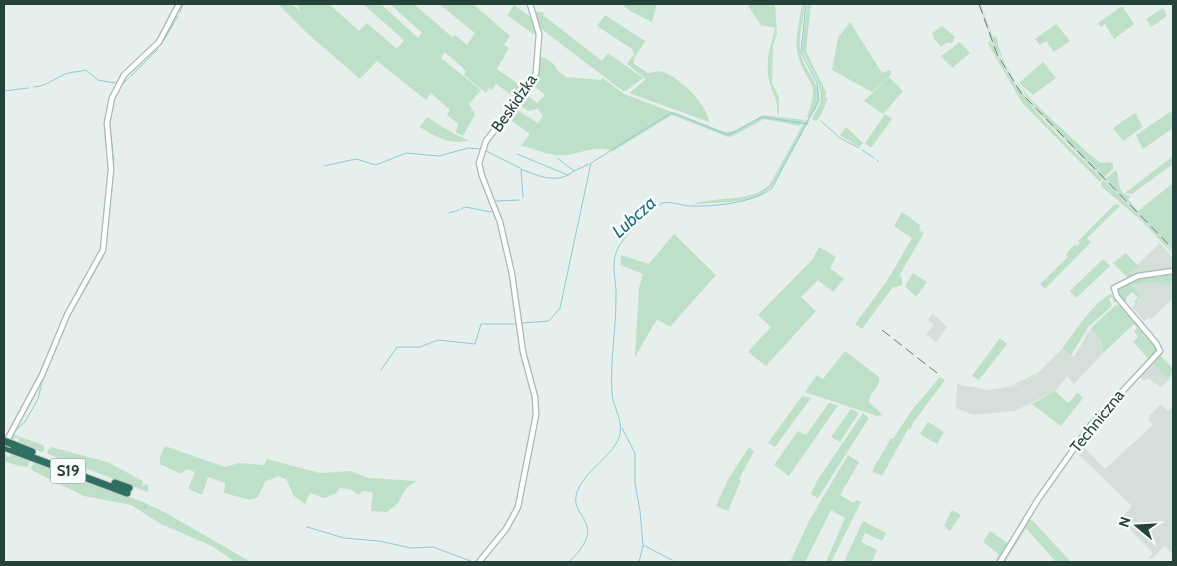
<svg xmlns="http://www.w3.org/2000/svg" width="1177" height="566" viewBox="0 0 1177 566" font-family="Cabin,sans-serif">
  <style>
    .built { fill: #d4dfda }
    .green { fill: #bfe0c8 }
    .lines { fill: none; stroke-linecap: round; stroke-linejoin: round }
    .stream { stroke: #8ec9d4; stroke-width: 1 }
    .tertiary-casing { stroke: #a8b8b2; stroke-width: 7 }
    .motorway-casing { stroke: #c2cac8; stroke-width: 9 }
    .tertiary { stroke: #fff; stroke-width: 4.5 }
    .motorway { stroke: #2f6f62; stroke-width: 7 }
    .rail { stroke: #5f7d75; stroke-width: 1; stroke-dasharray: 10 5; stroke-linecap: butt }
    .motorway-bridge-casing { stroke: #c2cac8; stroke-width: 9; stroke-linecap: butt }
    .motorway-bridge { stroke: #2f6f62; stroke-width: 7 }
    .labels { text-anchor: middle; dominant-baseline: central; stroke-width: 5; stroke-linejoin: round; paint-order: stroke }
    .shield { fill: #f7fbf9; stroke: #637a73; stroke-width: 1 }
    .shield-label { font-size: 15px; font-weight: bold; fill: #24423a }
    .street-label { font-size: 16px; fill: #24423a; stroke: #f7fbf9 }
    .water-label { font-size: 18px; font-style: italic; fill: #1c6f80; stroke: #f7fbf9 }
  </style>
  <rect width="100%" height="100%" fill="#e6efeb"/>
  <g class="built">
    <path d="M 979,4 L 981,4 L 1000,57 L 1017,86 L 1041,114 L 1173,248 L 1173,252 L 1020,94 L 995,52 Z"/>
    <path d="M 1160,243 L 1172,257 L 1173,269 L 1133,275 L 1130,272 Z"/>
    <path d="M 1155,282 L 1172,285 L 1173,298 L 1151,319 L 1149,317 L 1144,321 L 1132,307 L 1140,300 L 1130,285 Z"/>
    <path d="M 933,313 L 947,327 L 936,342 L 926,334 L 934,325 L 928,320 Z"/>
    <path d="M 1091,328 L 1101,340 L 1103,353 L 1074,384 L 1067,376 L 1055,391 L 1015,411 L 973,415 L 956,408 L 957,384 L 988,390 L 1015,386 L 1035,376 L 1062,349 L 1074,357 Z"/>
    <path d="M 1152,363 L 1169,380 L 1161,387 L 1147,378 L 1144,381 L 1139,376 Z"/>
    <path d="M 1161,404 L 1168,411 L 1173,406 L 1173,555 L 1165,546 L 1151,559 L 1149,557 L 1153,553 L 1120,519 L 1132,506 L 1075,451 L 1080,443 L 1105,469 L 1153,425 L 1149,420 L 1150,415 Z"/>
  </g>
  <g class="green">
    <path d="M 278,4 L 292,4 L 301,12 L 296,4 L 329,4 L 359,31 L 367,23 L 397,49 L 404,40 L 363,4 L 381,4 L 418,38 L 422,33 L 390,4 L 414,4 L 452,37 L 455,35 L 467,45 L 475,33 L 439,4 L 473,4 L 510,36 L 504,45 L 509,48 L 497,69 L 524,88 L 516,98 L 496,84 L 492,90 L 489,88 L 486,93 L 464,75 L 466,71 L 445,52 L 441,58 L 481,90 L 469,104 L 475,114 L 463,136 L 456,132 L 458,124 L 447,115 L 450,110 L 431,93 L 426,100 L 377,61 L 360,79 L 308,34 Z"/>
    <path d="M 621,4 L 657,4 L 652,22 L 632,12 Z"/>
    <path d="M 747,4 L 775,4 L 777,33 L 773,47 L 772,83 L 779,97 L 779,114 L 777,114 C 779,99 771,93 769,80 C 765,58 771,48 775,28 L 761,25 Z"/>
    <path d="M 802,4 L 805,4 C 804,18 798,36 800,50 C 804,77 833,89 810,118 L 807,117 C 822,79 806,86 798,55 C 794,39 800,19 802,4 Z"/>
    <path d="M 807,4 L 811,4 L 806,51 L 826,92 L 825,98 L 828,98 L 821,115 L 816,121 L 812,119 L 820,103 L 821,95 L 818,82 L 802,50 Z"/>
    <path d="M 514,5 L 533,19 L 536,36 L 507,15 Z"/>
    <path d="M 1122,6 L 1134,24 L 1114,39 L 1105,24 L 1101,27 L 1098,23 Z"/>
    <path d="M 1163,8 L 1167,16 L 1151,27 L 1146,19 Z"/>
    <path d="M 535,11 L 544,13 L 543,15 L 602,61 L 608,53 L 643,78 L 626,91 L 623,91 L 540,28 Z"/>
    <path d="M 605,15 L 645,41 L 634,59 L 634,64 L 648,73 C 653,73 658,70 663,72 C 679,77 708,105 709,122 L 629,93 L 646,79 L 627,64 L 634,54 L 632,49 L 597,26 Z"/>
    <path d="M 850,22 L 882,73 L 889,70 L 891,71 L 891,75 L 872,92 L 832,70 L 838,38 Z"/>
    <path d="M 1056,24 L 1070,41 L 1054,52 L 1046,41 L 1040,45 L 1035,39 Z"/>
    <path d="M 942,26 L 955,37 L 952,43 L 947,43 L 941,46 L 934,39 L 932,33 Z"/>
    <path d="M 994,36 L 997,38 C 1004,85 1057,122 1090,155 L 1101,163 L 1109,162 L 1113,164 L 1113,169 L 1104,178 C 1061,135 1016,95 992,38 Z"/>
    <path d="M 990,40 C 1014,97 1059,136 1102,179 L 1100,182 L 1023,104 L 988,44 Z"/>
    <path d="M 960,42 L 970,53 L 952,68 L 941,56 Z"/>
    <path d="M 541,56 L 554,64 L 557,70 L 566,77 L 601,80 L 603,78 L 624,94 L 725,132 L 735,131 L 763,115 L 804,120 L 800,126 L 764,119 L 733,136 L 728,137 L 672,115 L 613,151 C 597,145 582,153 567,155 C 551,158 536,148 521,146 L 530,134 L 508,118 L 514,108 L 538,123 L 543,116 L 538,109 L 528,111 L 521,106 L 522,99 L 526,94 L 537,103 L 545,95 L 533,85 Z"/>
    <path d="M 1043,62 L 1056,78 L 1033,95 L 1019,83 Z"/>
    <path d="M 889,77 L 903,91 L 883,114 L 864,101 Z"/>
    <path d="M 1173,110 L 1173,128 L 1143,149 L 1136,135 Z"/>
    <path d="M 1135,113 L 1143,127 L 1123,141 L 1113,128 Z"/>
    <path d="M 885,114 L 892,119 L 871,148 L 865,143 Z"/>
    <path d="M 427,117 L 451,132 L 469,141 C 448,144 437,138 420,127 Z"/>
    <path d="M 806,119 L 809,121 L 774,183 C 757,208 715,200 691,205 C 715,195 751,204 770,184 Z"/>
    <path d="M 846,127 L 863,143 L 859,147 L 840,135 Z"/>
    <path d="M 1173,156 L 1173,164 L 1132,194 L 1125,193 Z"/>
    <path d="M 1116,170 C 1120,179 1116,194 1131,196 L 1128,199 L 1138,211 L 1173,183 L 1173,248 L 1105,179 Z"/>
    <path d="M 1103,180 L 1164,241 L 1173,254 L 1142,221 L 1102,187 L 1101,184 Z"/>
    <path d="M 1115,204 L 1120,206 L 1087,238 L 1091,242 L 1045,289 L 1040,284 L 1068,257 L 1066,254 L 1075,244 L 1077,246 L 1080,243 L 1078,241 Z"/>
    <path d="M 902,212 L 920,225 L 919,230 L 924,233 L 899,276 L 902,278 L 902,285 L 892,288 L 862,329 L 855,324 L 887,281 L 912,238 L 894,226 Z"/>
    <path d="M 674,234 L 716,275 L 670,327 L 657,319 L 635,357 L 639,288 L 643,274 L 620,265 L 621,255 L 649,264 Z"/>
    <path d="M 819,247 L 836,257 L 830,268 L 844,279 L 833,292 L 818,280 L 801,297 L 816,311 L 766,366 L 748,352 L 771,327 L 758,315 L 812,260 Z"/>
    <path d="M 1126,253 L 1138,266 L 1130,272 L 1133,275 L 1173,270 L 1128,278 L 1113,263 Z"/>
    <path d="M 1103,259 L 1110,266 L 1076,298 L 1070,291 Z"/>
    <path d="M 913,273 L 927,282 L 916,297 L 905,286 Z"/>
    <path d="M 1173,273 L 1171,285 L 1155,282 L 1131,285 L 1140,297 L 1136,304 L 1134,302 L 1138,298 L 1133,292 L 1126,297 L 1127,300 L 1124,302 L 1119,296 L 1117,288 L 1141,277 L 1159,277 Z"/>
    <path d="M 1111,294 L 1116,301 L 1114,303 L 1112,297 L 1109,299 L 1112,306 L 1089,326 L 1071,355 L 1062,349 C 1047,367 1031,382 1007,387 C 1023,381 1037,375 1050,363 C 1070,343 1087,306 1111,294 Z"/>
    <path d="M 1116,305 L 1122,306 L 1156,347 L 1156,352 L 1143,367 L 1149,359 L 1133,342 L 1138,337 L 1134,331 L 1137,328 L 1134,324 L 1103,353 L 1101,340 L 1091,328 Z"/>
    <path d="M 1000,338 L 1007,344 L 979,380 L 972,376 Z"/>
    <path d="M 845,351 L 879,377 C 881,387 869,392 869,402 L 883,415 L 877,416 L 805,392 L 817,375 L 823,379 Z"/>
    <path d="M 1160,355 L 1173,369 L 1169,380 L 1152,363 Z"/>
    <path d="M 940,377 L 945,380 L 912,424 L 911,429 L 908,429 L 882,476 L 872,471 L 891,438 L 893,439 L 912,410 Z"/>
    <path d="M 1055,391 L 1068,403 L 1078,392 L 1083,398 L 1061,426 L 1032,404 Z"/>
    <path d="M 802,396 L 811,398 L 775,447 L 768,443 Z"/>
    <path d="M 829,403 L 838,405 L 789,476 L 774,465 L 798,431 L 806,435 Z"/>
    <path d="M 851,409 L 859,413 L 840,442 L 831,437 Z"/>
    <path d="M 863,413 L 869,418 L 818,498 L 811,494 L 817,481 Z"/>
    <path d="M 928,422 L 944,432 L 937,444 L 920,434 Z"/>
    <path d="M 12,434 L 43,445 L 45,450 L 42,452 L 19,443 L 18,437 L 12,440 L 9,439 Z"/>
    <path d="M 165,446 L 225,467 L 239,463 L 264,465 L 267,459 L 320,473 L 351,471 L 368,478 L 417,481 L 406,488 L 398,503 L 387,512 L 371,511 L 373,492 L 363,491 L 358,495 L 350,489 L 340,488 L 335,494 L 324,498 L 310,493 L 305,504 L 294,496 L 286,479 L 278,476 L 265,482 L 258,497 L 250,500 L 224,493 L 225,483 L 208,477 L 202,495 L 188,489 L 195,472 L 187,469 L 181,474 L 160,464 L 160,457 Z"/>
    <path d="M 51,447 L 107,462 L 143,481 L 142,486 L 148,484 L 148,492 L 48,454 L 47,451 Z"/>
    <path d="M 749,447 L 754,451 L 739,479 L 741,480 L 728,511 L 716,506 L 729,478 Z"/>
    <path d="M 4,451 L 8,457 L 13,454 L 29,460 L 28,467 L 19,466 L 4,461 Z"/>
    <path d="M 848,455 L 859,462 L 840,495 L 854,503 L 856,500 L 861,502 L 831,562 L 826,562 L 845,518 L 831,510 L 805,562 L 790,562 L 809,521 Z"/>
    <path d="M 35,462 L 143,502 L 166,513 L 251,562 L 235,562 L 212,546 L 161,524 L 131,505 L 84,496 L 33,471 L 31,467 Z"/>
    <path d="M 952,510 L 961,515 L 950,531 L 944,526 Z"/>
    <path d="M 1028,519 L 1033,521 L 1071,562 L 1056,562 L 1026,528 L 1005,562 L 1002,562 Z"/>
    <path d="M 863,521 L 886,533 L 882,541 L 865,533 L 861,542 L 877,550 L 872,562 L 844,562 Z"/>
    <path d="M 990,531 L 1007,543 L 1016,533 L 998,561 L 995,561 L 999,554 L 983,542 Z"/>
  </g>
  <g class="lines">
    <g class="stream">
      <path d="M 180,12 L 183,4"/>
      <path d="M 161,45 L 178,16"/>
      <path d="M 131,76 L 158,49"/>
      <path d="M 120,86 L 129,78"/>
      <path d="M 34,87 C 46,86 52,80 63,75 C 68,72 79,72 86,70 L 98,80 L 115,83"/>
      <path d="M 4,91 L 28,88"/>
      <path d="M 821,121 L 840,138 L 859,148"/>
      <path d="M 110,128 L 113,152"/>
      <path d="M 862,150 L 874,158"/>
      <path d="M 486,151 L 520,168"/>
      <path d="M 517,154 L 568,175 L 574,171"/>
      <path d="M 113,155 L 114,160"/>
      <path d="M 557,158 L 574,171 L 589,164"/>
      <path d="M 877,160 L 879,162"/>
      <path d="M 324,166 L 356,159 L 376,165 L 406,153 L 439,156 L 468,148 L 480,149"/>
      <path d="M 113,170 L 113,164"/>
      <path d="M 112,183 L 113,173"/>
      <path d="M 523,197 L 521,169 C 536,175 553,183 568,175"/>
      <path d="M 496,201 L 519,200"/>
      <path d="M 110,206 L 111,189"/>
      <path d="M 461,209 L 465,207 L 491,212"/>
      <path d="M 449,213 L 459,210"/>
      <path d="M 108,220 L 109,211"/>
      <path d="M 103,256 L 108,223"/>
      <path d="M 91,278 L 102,258"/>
      <path d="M 80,297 L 89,282"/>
      <path d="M 523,323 L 549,321 L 560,308 L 591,163 L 671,113 L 674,113 L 728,135 L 762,117 L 808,124"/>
      <path d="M 381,370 L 397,347 L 420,347 L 438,340 L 475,344 L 481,324 L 518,324"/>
      <path d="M 622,428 L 635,453 L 635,483 L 640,511 L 643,545 L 672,560"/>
      <path d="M 15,431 L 25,422 L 38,399 L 43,377"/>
      <path d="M 10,440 L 13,434"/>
      <path d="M 4,457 L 4,458"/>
      <path d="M 145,508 L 146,505"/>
      <path d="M 307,527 L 344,538 L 379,541 L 411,548 L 433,547 L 473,562"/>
      <path d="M 675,561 L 678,562"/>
      <path d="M 569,562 C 611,521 568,519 577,492 C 584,471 616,454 620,434 C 623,419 613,408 612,393 C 610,362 616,330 616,298 C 617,284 611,267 616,253 C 621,237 649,212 662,203 C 671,201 680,205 689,206 C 712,207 755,203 772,188 L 819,100 L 817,83 L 801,52 L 806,4"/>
      <path d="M 639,562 L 643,546"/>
    </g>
    <g class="tertiary-casing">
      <g id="tertiary">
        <path d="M 5,444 L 42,375 L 67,315 L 103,250 L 111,169 L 107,123 L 112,98 L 124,75 L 159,42 L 179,4"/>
        <path d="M 479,562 L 506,529 L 518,507 L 536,415 L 535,397 L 523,352 L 512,274 L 500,222 L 482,176 L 479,163 L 486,141 L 527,89 L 536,73 L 539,34 L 530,4"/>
        <path d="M 1000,562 L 1039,498 L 1090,426 L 1160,351 L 1156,343 L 1117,297 L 1114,288 L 1138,276 L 1173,271"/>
      </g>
    </g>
    <g class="motorway-casing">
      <g id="motorway">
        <path d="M 12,444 L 32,452"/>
        <path d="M 4,447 L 127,493"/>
        <path d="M 115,483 L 129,488"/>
      </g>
    </g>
    <use href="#tertiary" class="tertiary"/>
    <use href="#motorway" class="motorway"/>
    <g class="rail">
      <path d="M 979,4 L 997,54 L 1021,93 L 1173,249"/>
      <path d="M 882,330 L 937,373"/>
    </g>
    <g class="motorway-bridge-casing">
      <path id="motorway-bridge" d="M 4,441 L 12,444"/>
    </g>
    <use href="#motorway-bridge" class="motorway-bridge"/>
  </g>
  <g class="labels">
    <rect class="shield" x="50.5" y="458.5" width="35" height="25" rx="4"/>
    <g class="shield-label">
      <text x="68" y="471">S19</text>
    </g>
    <g class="street-label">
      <text transform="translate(514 103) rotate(-55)">Beskidzka</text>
      <text transform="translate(1097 421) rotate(-51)">Techniczna</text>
    </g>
    <g class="water-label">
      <text transform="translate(634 217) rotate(-42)">Lubcza</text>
    </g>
  </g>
  <rect width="1177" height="566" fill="none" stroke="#24423a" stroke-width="10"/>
  <g transform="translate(1137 526) rotate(288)" stroke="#f7fbf9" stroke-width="4" paint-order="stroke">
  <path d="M0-4L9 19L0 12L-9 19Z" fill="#24423a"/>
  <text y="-8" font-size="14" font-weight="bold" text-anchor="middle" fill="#24423a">N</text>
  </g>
</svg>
